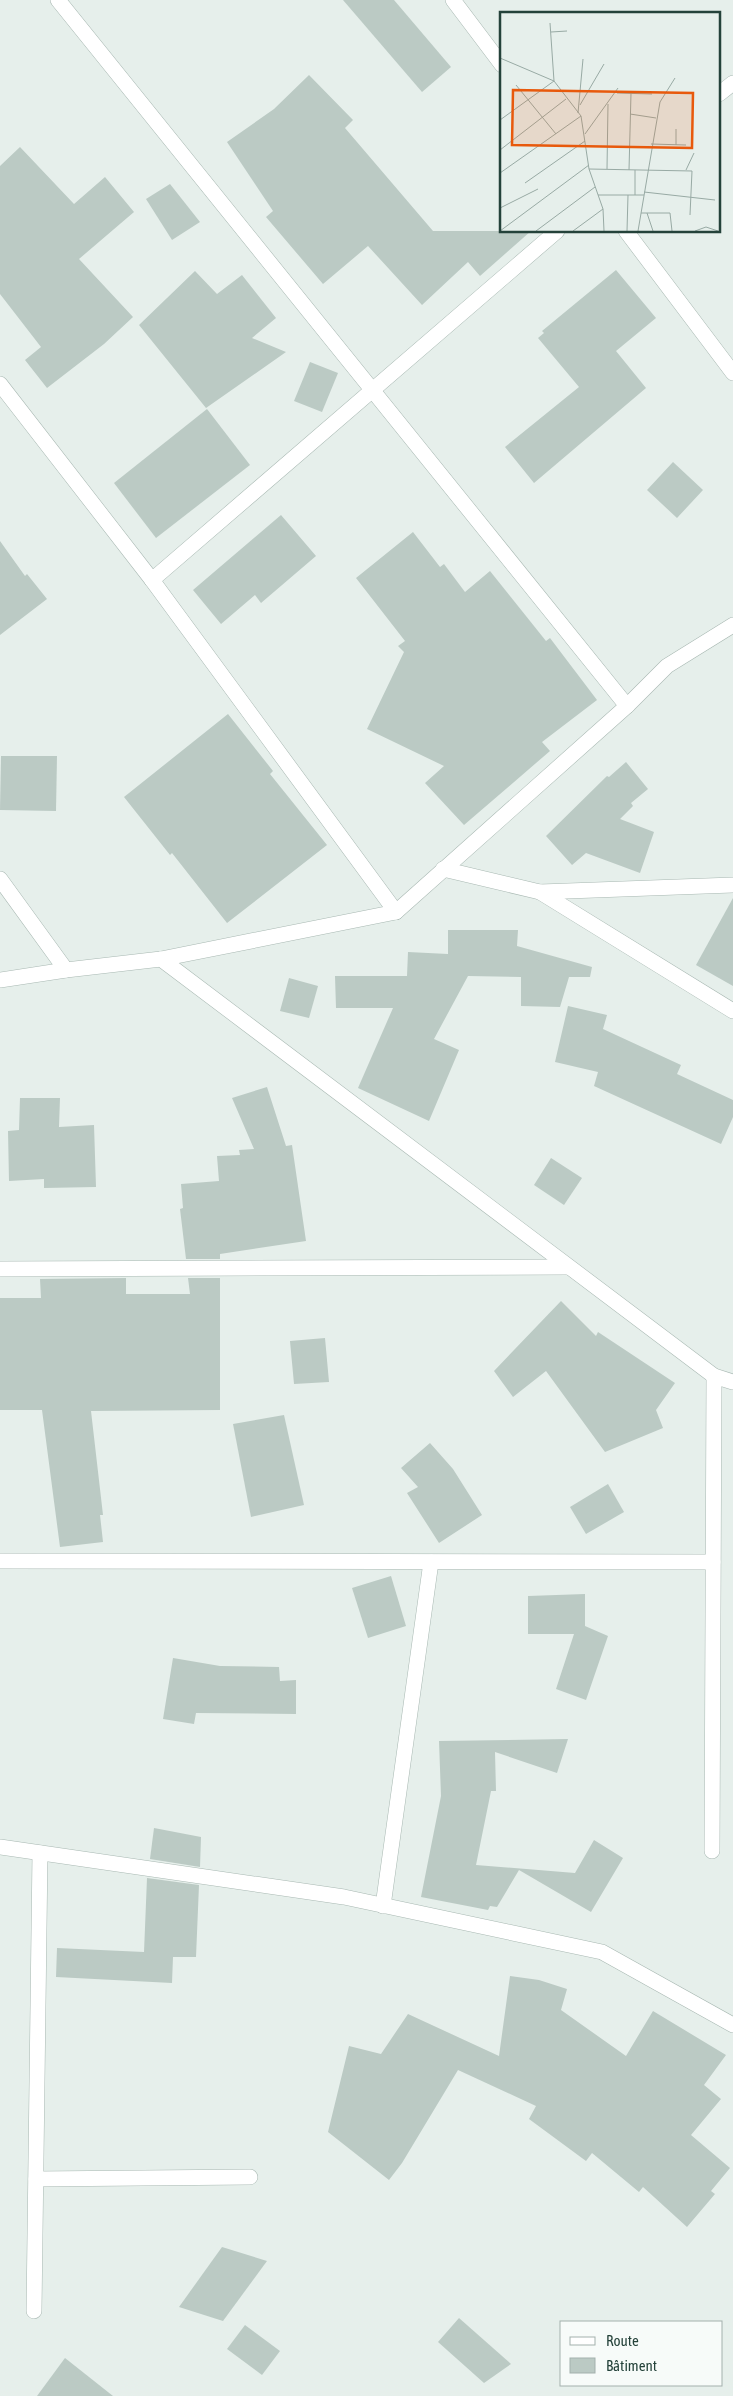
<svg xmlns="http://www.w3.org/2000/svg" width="733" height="2396" viewBox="0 0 733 2396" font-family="'Asap Condensed',sans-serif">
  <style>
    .building { fill: #bbcac4 }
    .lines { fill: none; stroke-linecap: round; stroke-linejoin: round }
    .minor-casing { stroke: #a8b8b2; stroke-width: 16 }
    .minor { stroke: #fff; stroke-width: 15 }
    .inset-road { fill: none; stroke: #98aaa4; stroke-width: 1 }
    .view { fill: #e8590c; fill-opacity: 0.15; stroke: #e8590c; stroke-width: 2.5 }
    .inset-edge { fill: none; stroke: #24423a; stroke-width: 2.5 }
  </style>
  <rect width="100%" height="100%" fill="#e6efeb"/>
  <g class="building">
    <path d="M 343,0 L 394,0 L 451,67 L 422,92 Z"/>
    <path d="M 309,75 L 353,120 L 345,128 L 433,231 L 531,231 L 480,276 L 468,262 L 422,305 L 368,246 L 323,284 L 266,217 L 273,211 L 227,142 L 274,109 Z"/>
    <path d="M 20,147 L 74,204 L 105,177 L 134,212 L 79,259 L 133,317 L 104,344 L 47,388 L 25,360 L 41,347 L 0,294 L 0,166 Z"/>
    <path d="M 170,184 L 200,222 L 172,240 L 146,199 Z"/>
    <path d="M 616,270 L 656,318 L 616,351 L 646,388 L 534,483 L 505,447 L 579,387 L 538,338 L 544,333 L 542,331 Z"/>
    <path d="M 195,271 L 217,294 L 242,275 L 276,318 L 252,338 L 286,352 L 206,408 L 139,325 Z"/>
    <path d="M 310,362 L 338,373 L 322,412 L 294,401 Z"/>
    <path d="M 207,409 L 250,465 L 156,538 L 114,483 Z"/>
    <path d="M 673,462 L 703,490 L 677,518 L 647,490 Z"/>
    <path d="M 281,515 L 316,556 L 261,603 L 255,595 L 221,624 L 193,590 Z"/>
    <path d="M 413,532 L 440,567 L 444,564 L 465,592 L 490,571 L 546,641 L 550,638 L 597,700 L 542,742 L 550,751 L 464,825 L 425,783 L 444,766 L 367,729 L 404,652 L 398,646 L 405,641 L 356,578 Z"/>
    <path d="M 0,541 L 25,576 L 27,574 L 47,599 L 0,635 Z"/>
    <path d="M 228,714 L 273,771 L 270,774 L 327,845 L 227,923 L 172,853 L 170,855 L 124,797 Z"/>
    <path d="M 1,756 L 57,756 L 56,811 L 0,810 Z"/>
    <path d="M 626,762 L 648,789 L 631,803 L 633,806 L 620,819 L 654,832 L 640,873 L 586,853 L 572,865 L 546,836 L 607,776 L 609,777 Z"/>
    <path d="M 733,898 L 733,986 L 696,965 Z"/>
    <path d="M 448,930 L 518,930 L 517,946 L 592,967 L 590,977 L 569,977 L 560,1007 L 521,1006 L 521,977 L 468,976 L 434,1039 L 459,1050 L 429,1121 L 358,1088 L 393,1008 L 336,1008 L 335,976 L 407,976 L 408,952 L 448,954 Z"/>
    <path d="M 289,978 L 318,986 L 309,1018 L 280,1011 Z"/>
    <path d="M 568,1006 L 607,1015 L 603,1029 L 681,1065 L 677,1074 L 733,1100 L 733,1117 L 721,1144 L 594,1086 L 598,1072 L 555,1062 Z"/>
    <path d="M 267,1087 L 286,1146 L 292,1145 L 306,1241 L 220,1254 L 220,1259 L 186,1259 L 180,1209 L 183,1208 L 181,1184 L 219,1181 L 217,1156 L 240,1155 L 239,1150 L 254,1149 L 232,1098 Z"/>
    <path d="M 20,1098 L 60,1098 L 59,1127 L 94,1125 L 96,1187 L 44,1188 L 44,1179 L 9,1181 L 8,1131 L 19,1130 Z"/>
    <path d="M 551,1158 L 582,1178 L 564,1205 L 534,1185 Z"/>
    <path d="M 126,1278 L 126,1294 L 190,1294 L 188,1278 L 220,1278 L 220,1410 L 91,1411 L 103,1515 L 100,1515 L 103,1542 L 60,1547 L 42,1410 L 0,1410 L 0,1298 L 41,1298 L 40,1279 Z"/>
    <path d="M 561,1301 L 596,1336 L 598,1332 L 675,1383 L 656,1410 L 663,1428 L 605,1452 L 546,1371 L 513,1397 L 494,1371 Z"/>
    <path d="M 325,1338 L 329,1382 L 294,1384 L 290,1341 Z"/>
    <path d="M 284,1415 L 304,1505 L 251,1517 L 233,1424 Z"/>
    <path d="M 430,1443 L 453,1469 L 482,1515 L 439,1543 L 407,1493 L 418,1487 L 401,1468 Z"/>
    <path d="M 608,1484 L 624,1512 L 586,1534 L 570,1507 Z"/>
    <path d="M 391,1576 L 406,1626 L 368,1638 L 352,1588 Z"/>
    <path d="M 585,1594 L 585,1626 L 608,1636 L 586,1700 L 556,1689 L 574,1634 L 528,1634 L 528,1596 Z"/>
    <path d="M 173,1658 L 220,1666 L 279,1667 L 280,1681 L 296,1680 L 296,1714 L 196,1713 L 194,1724 L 163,1719 Z"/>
    <path d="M 568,1739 L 557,1773 L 495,1752 L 496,1791 L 491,1791 L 476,1865 L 575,1873 L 594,1840 L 623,1858 L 591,1912 L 519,1870 L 497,1907 L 490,1906 L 488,1910 L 421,1897 L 441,1796 L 439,1741 Z"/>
    <path d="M 154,1828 L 201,1837 L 200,1867 L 150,1859 Z"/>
    <path d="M 147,1878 L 199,1885 L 196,1957 L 173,1957 L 172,1983 L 56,1977 L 57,1948 L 144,1952 Z"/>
    <path d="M 510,1976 L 539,1980 L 567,1989 L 561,2010 L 626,2056 L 653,2011 L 726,2055 L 704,2085 L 721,2099 L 691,2135 L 730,2168 L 711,2191 L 715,2194 L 687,2227 L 643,2187 L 639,2192 L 592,2153 L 586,2161 L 529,2119 L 536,2106 L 458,2070 L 402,2163 L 389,2180 L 328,2132 L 349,2046 L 381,2054 L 408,2014 L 499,2056 Z"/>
    <path d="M 222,2247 L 267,2261 L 223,2321 L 179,2307 Z"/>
    <path d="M 459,2318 L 511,2364 L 484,2383 L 438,2342 Z"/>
    <path d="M 245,2325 L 280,2351 L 262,2375 L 227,2349 Z"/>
    <path d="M 65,2358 L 113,2396 L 37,2396 Z"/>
  </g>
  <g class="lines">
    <g class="minor-casing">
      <g id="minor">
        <path d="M 58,0 L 627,706"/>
        <path d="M 453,0 L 502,65"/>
        <path d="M 719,94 L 733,83"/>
        <path d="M 626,231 L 733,373"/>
        <path d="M 0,384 L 152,580 L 396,912"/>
        <path d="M 152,580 L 557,231"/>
        <path d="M 443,869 L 540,892 L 733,885"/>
        <path d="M 0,879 L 66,970"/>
        <path d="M 540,892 L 733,1011"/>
        <path d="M 161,959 L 714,1376 L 733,1382"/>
        <path d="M 0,980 L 66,970 L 161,959 L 396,912 L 627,706 L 667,666 L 733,625"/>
        <path d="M 0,1269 L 568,1267"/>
        <path d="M 0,1561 L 713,1562"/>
        <path d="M 0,1847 L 344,1897 L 602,1952 L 733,2025"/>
        <path d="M 712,1851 L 714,1376"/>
        <path d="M 383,1906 L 431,1562"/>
        <path d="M 36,2179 L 250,2177"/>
        <path d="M 34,2311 L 40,1853"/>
      </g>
    </g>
    <use href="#minor" class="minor"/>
  </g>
  <g transform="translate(500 12)">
    <rect width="220" height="220" fill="#e6efeb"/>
    <path class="inset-road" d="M 51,20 L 67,19M 0,46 L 54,69 L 81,104 L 89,157 L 103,197 L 104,219M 16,73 L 56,122M 117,81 L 152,82M 80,93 L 104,52M 78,101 L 83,47M 130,102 L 156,106M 0,108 L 54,69 L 50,11M 85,122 L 118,76M 151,132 L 186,133M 176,133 L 176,117M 0,138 L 66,87M 89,157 L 192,159 L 190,203M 107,157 L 108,92M 129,158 L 131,81M 186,158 L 194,141M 0,161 L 81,104M 25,171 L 85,129M 144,180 L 215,188M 98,183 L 144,183M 135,183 L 135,158M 0,196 L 38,177M 141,201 L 170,201 L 172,219M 147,201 L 153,219M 0,219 L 89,153M 36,219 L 95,175M 73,219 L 103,197M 127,219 L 128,183M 138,219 L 160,90 L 175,66M 195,219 L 206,215 L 218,219"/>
    <path class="view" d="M 13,78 L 193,81 L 192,136 L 12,133 Z"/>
    <rect width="220" height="220" class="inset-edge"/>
  </g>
  <rect x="560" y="2321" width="162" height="65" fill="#f7fbf9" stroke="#a3b1ad"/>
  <rect x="570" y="2337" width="25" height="8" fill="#ffffff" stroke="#a3b1ad"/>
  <text x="606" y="2346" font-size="15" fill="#24423a">Route</text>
  <rect x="570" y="2358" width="25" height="15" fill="#bbcac4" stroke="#a3b1ad"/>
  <text x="606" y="2371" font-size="15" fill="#24423a">Bâtiment</text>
</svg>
